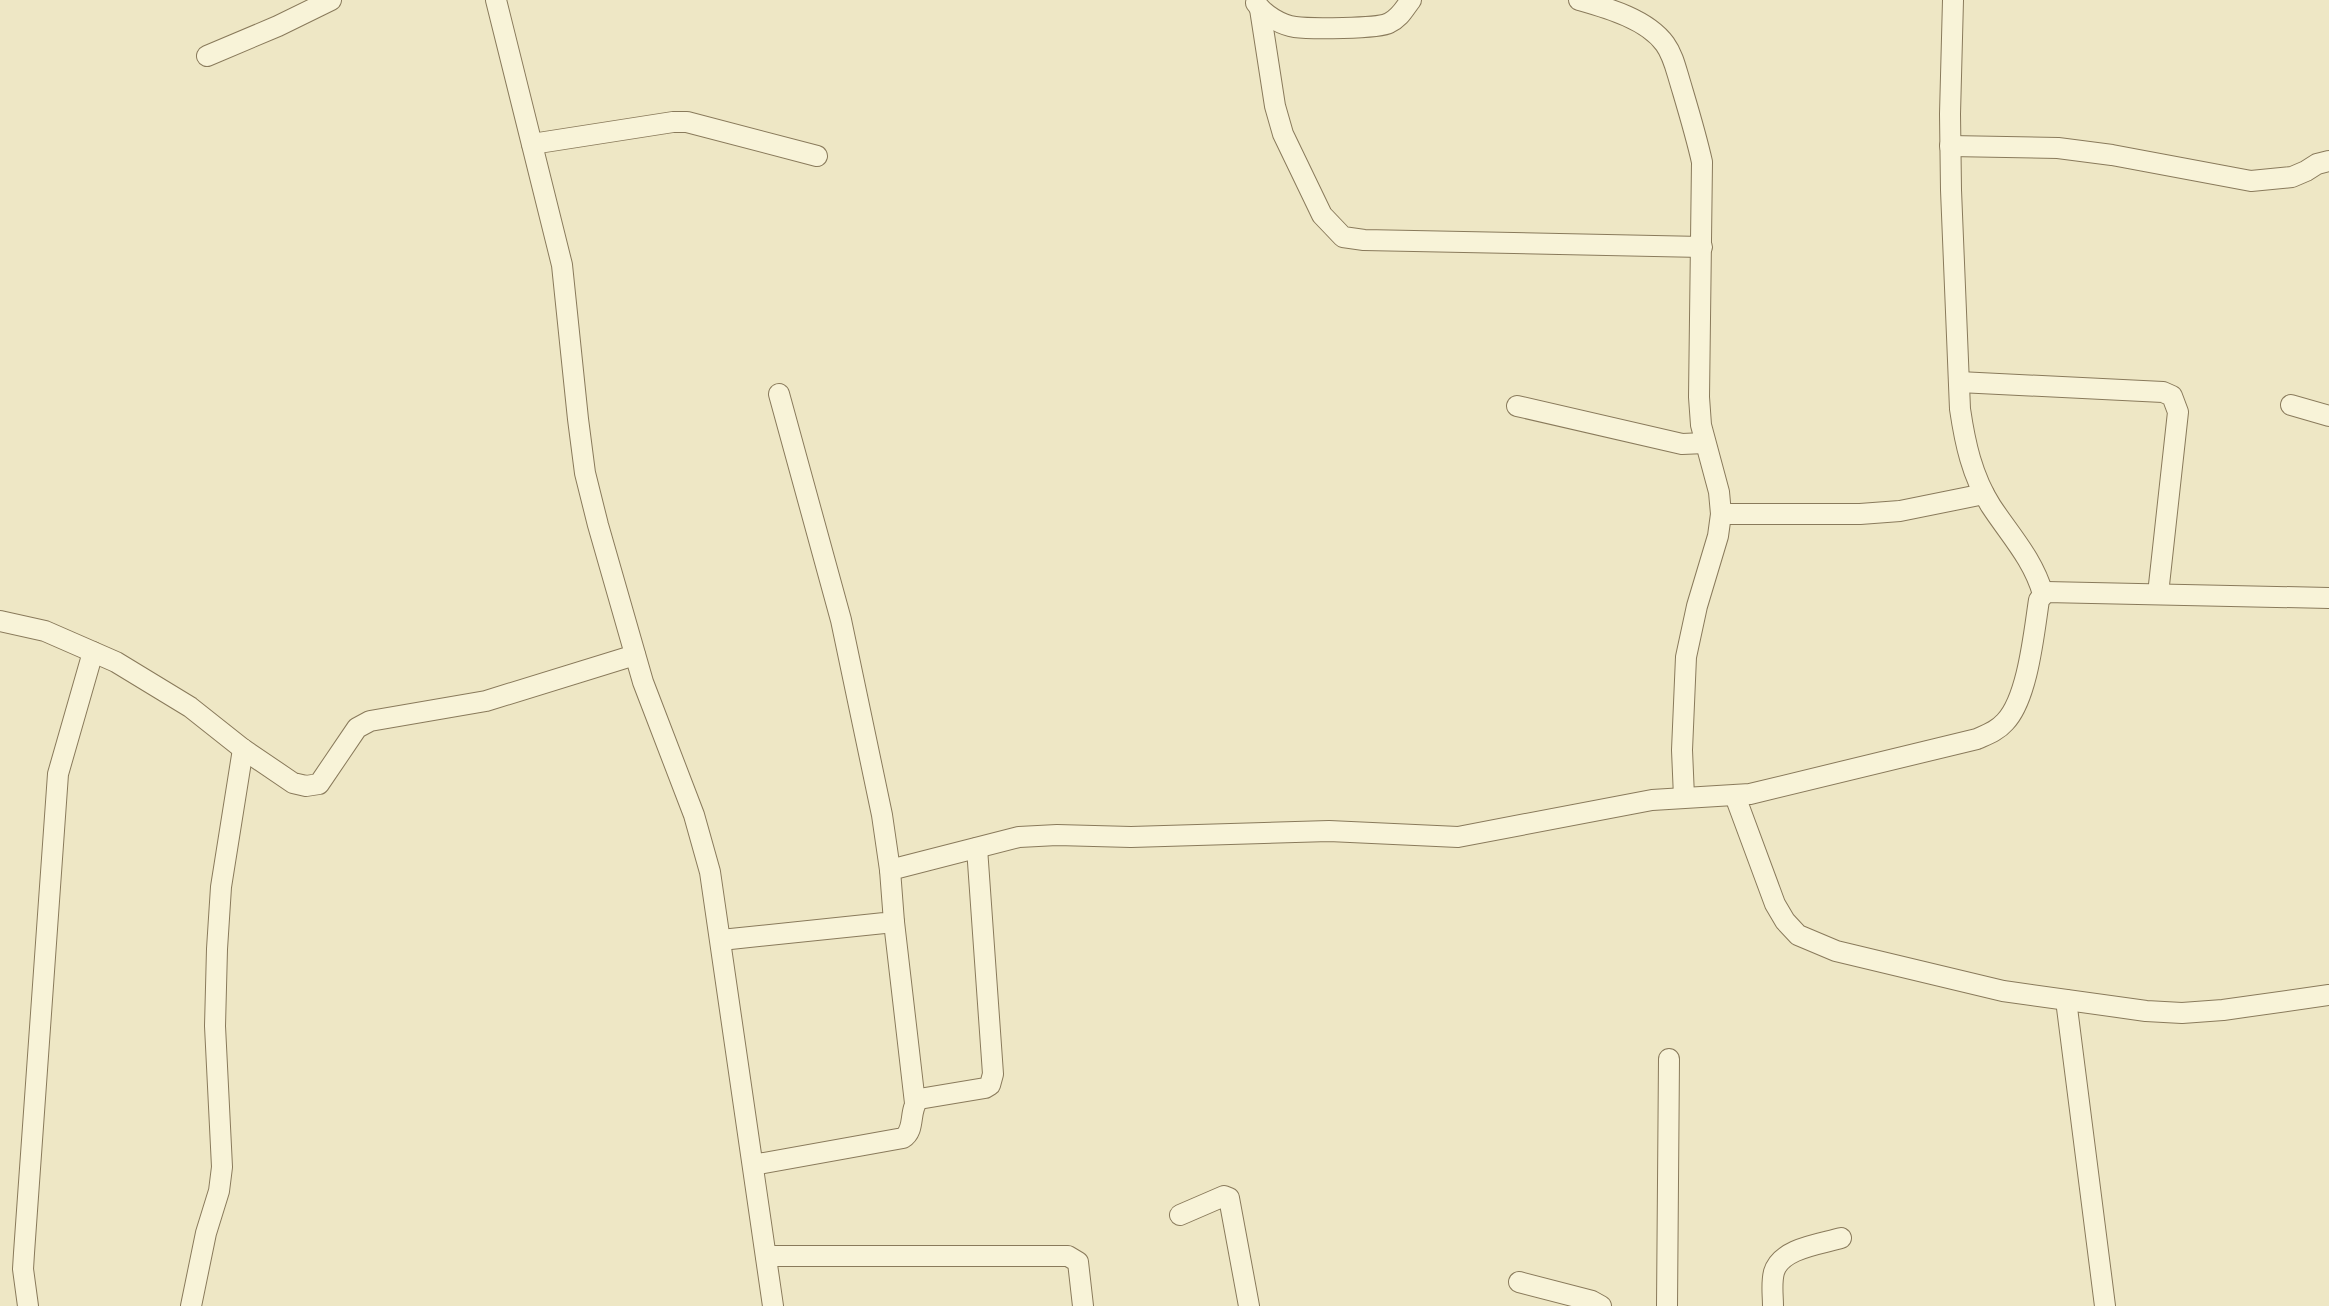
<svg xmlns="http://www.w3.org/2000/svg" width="2329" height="1306" viewBox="0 0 2329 1306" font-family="'Times New Roman',serif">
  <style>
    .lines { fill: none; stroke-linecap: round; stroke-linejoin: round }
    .minor-casing { stroke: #897a5b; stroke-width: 22 }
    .minor { stroke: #f8f3d8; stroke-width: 20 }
  </style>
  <rect width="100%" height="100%" fill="#eee7c5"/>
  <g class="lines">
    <g class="minor-casing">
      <g id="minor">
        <path d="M 496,0 L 562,265 L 578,419 L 585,473 L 598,525 L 643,682 L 694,815 L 710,872 L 773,1306"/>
        <path d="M 1579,0 C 1607,8 1647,19 1665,44 C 1673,55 1676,69 1680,82 C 1688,109 1696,135 1702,162 L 1699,397 L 1701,425 L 1719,492 L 1721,514 L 1718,536 L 1697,606 L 1686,657 L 1682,750 L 1684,797"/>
        <path d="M 1953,0 L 1950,114 L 1951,190 L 1960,409 C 1965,443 1972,476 1991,506 C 2010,535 2033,559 2043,594"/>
        <path d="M 1256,3 C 1264,15 1281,25 1295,27 C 1309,29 1378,29 1389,23 C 1400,18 1404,9 1411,0"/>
        <path d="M 1260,9 L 1275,106 L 1283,134 L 1322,215 L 1343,237 L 1364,240 L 1702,247"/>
        <path d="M 207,56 L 278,26 L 331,0"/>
        <path d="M 532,144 L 673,122 L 687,122 L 817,156"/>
        <path d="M 1950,146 L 2058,148 L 2112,155 L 2251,181 L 2292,177 L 2306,171 L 2317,164 L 2329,161"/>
        <path d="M 1959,382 L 2163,392 L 2172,396 L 2178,412 L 2158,594"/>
        <path d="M 779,394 L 841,620 L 882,815 L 890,870"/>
        <path d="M 2291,405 L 2329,416"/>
        <path d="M 1517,406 L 1682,444 L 1705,443"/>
        <path d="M 1721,514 L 1860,514 L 1900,511 L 1984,494"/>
        <path d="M 0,621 L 45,631 L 116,662 L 190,707 L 243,749 L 293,783 L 306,786 L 319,784 L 357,728 L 370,721 L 486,701 L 635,655"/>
        <path d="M 1735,796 L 1775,904 L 1785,921 L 1798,935 L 1836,951 L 2003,991 L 2146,1011 L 2182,1013 L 2223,1010 L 2329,995"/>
        <path d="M 894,922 L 915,1103"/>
        <path d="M 721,940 L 894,922 L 890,870 L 1019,837 L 1057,835 L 1131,837 L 1329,831 L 1458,837 L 1652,800 L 1750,794 L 1977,739 C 1988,734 1997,731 2005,722 C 2028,698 2034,632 2039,600 L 2046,592 L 2329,598"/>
        <path d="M 2066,1000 L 2105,1306"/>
        <path d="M 753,1165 L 903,1138 C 916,1130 908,1110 919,1099 L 985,1088 L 990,1085 L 993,1074 L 977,848"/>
        <path d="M 1180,1215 L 1224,1196 L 1229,1198 L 1249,1306"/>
        <path d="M 766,1256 L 1068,1256 L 1078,1262 L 1083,1306"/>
        <path d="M 1519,1282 L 1592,1301 L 1601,1306"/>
        <path d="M 28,1306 L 23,1269 L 24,1253 L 58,774 L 93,652"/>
        <path d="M 191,1306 L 206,1233 L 219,1191 L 222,1167 L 215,1026 L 217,949 L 221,887 L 243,749"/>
        <path d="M 1667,1306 L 1669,1059"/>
        <path d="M 1773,1306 C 1773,1295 1771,1283 1774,1272 C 1781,1248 1821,1244 1841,1238"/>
      </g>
    </g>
    <use href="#minor" class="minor"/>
  </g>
</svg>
